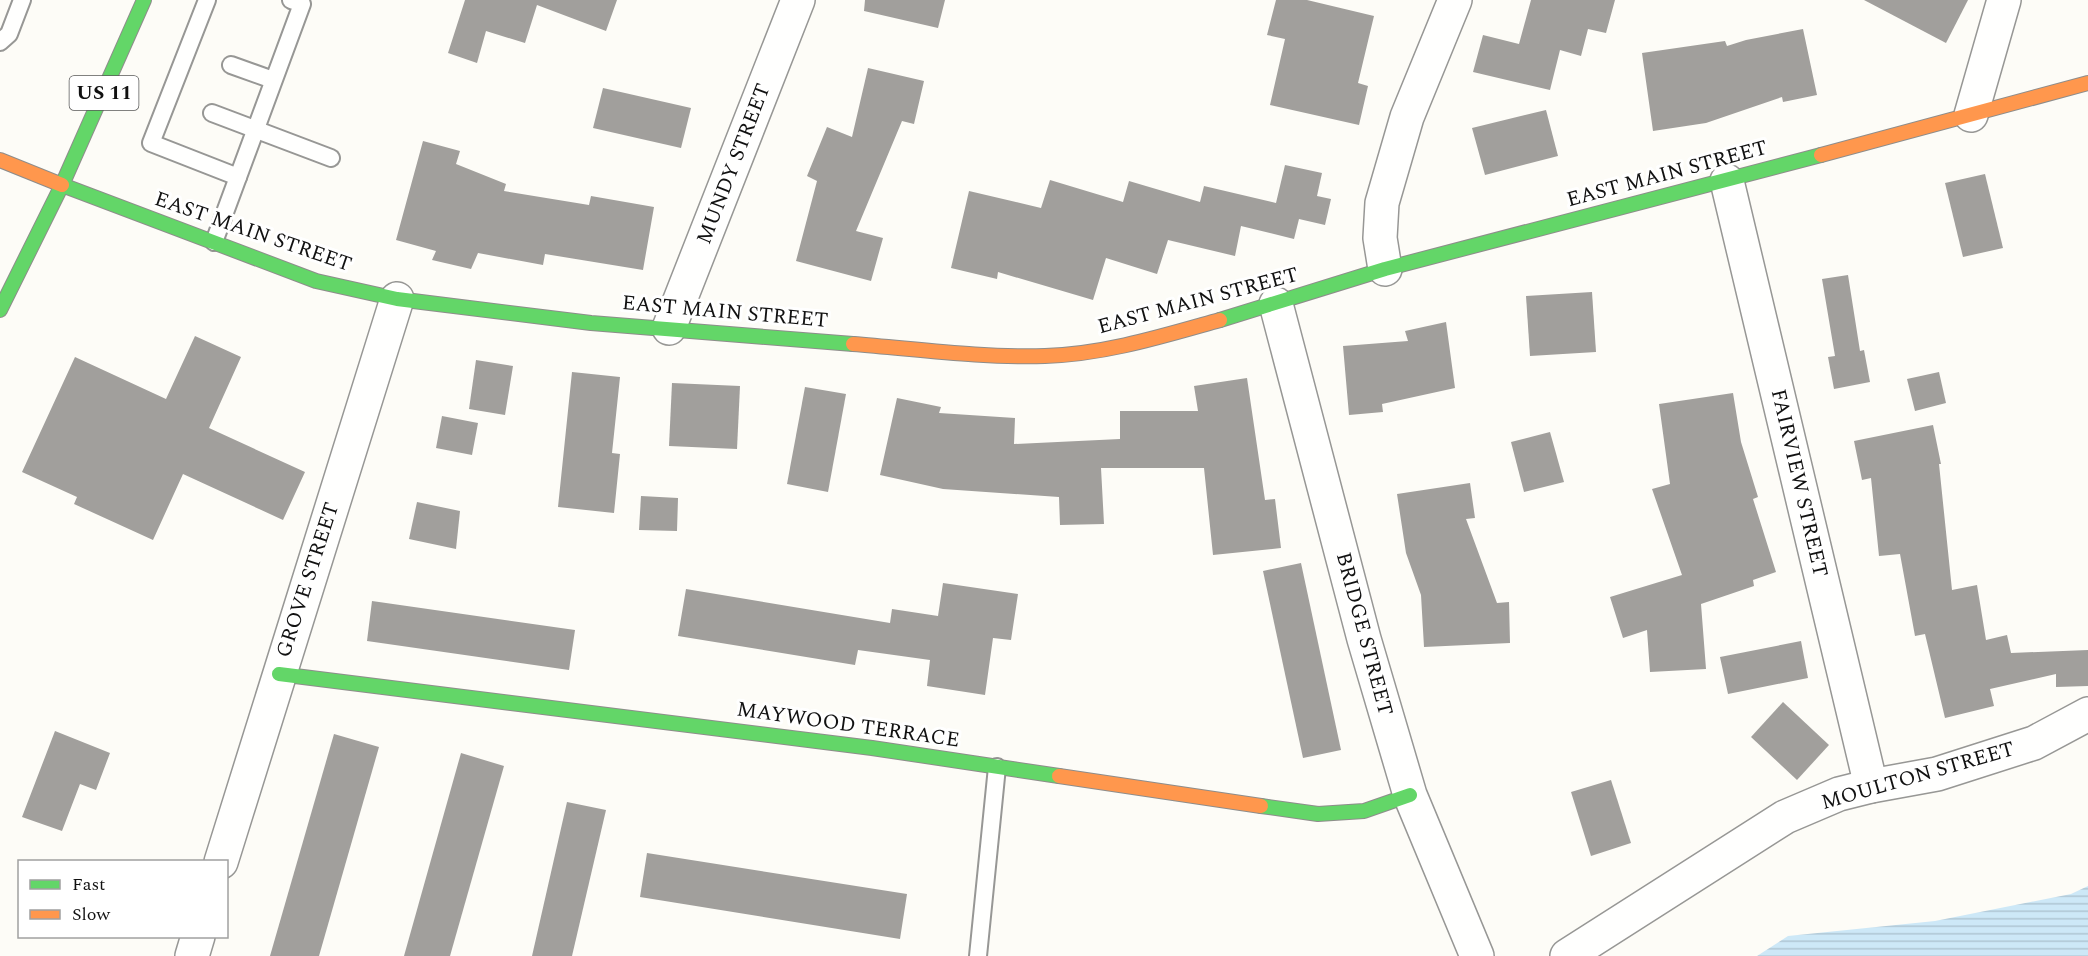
<svg xmlns="http://www.w3.org/2000/svg" width="2088" height="956" viewBox="0 0 2088 956" font-family="Spectral,serif">
  <style>
    .water { fill: url(#water-rules) }
    .building { fill: #a19f9c }
    .lines { fill: none; stroke-linecap: round; stroke-linejoin: round }
    .lane-casing { stroke: #979795; stroke-width: 20 }
    .street-casing { stroke: #979795; stroke-width: 36 }
    .fast-casing { stroke: #8e8d8b; stroke-width: 16 }
    .slow-casing { stroke: #8e8d8b; stroke-width: 16 }
    .lane { stroke: #fffffe; stroke-width: 16 }
    .street { stroke: #fffffe; stroke-width: 33 }
    .fast { stroke: #63d668; stroke-width: 14 }
    .slow { stroke: #ff974d; stroke-width: 14 }
    .labels { text-anchor: middle; dominant-baseline: central; stroke-width: 6; stroke-linejoin: round; paint-order: stroke }
    .shield { fill: #fff; stroke: #585858; stroke-width: 1.5 }
    .shield-label { font-size: 20px; font-weight: bold; fill: #111 }
    .street-label { font-size: 21px; fill: #111; stroke: #fff }
  </style>
  <defs>
    <pattern id="water-rules" width="6" height="5" patternUnits="userSpaceOnUse" patternTransform="scale(1.5)"><rect width="6" height="5" fill="#cde8f7"/><path d="M0 2.5h6" fill="none" stroke="#afc6d3"/></pattern>
  </defs>
  <rect width="100%" height="100%" fill="#fdfcf7"/>
  <path class="water" d="M 2088,886 L 2088,956 L 1757,956 L 1788,936 L 1935,921 L 2071,894 Z"/>
  <g class="building">
    <path d="M 465,0 L 617,0 L 606,31 L 537,5 L 525,43 L 486,31 L 477,63 L 448,53 Z"/>
    <path d="M 865,0 L 945,0 L 938,28 L 864,11 Z"/>
    <path d="M 1276,0 L 1307,0 L 1374,16 L 1358,83 L 1368,86 L 1359,125 L 1270,105 L 1285,39 L 1267,35 Z"/>
    <path d="M 1531,0 L 1615,0 L 1606,33 L 1588,29 L 1581,56 L 1560,50 L 1550,90 L 1473,72 L 1483,35 L 1519,44 Z"/>
    <path d="M 1864,0 L 1968,0 L 1946,43 Z"/>
    <path d="M 1803,29 L 1817,95 L 1783,102 L 1782,97 L 1706,123 L 1653,131 L 1642,53 L 1725,41 L 1727,46 L 1746,40 Z"/>
    <path d="M 868,68 L 924,81 L 914,124 L 902,121 L 856,231 L 883,238 L 871,281 L 796,261 L 817,181 L 807,176 L 827,127 L 852,137 Z"/>
    <path d="M 603,88 L 691,108 L 681,148 L 593,128 Z"/>
    <path d="M 1546,110 L 1558,156 L 1485,175 L 1472,128 Z"/>
    <path d="M 423,141 L 460,151 L 456,164 L 506,184 L 504,191 L 589,205 L 591,196 L 654,207 L 643,270 L 545,254 L 543,265 L 478,253 L 471,269 L 432,260 L 436,251 L 396,240 Z"/>
    <path d="M 1285,165 L 1322,173 L 1317,196 L 1331,199 L 1325,225 L 1299,219 L 1294,239 L 1241,226 L 1235,256 L 1168,240 L 1157,274 L 1106,258 L 1093,300 L 998,272 L 997,279 L 951,268 L 969,191 L 1041,208 L 1050,180 L 1123,202 L 1129,181 L 1200,202 L 1204,186 L 1276,203 Z"/>
    <path d="M 1985,174 L 2003,248 L 1963,257 L 1945,183 Z"/>
    <path d="M 1848,275 L 1860,351 L 1864,350 L 1870,382 L 1834,389 L 1828,357 L 1835,356 L 1822,279 Z"/>
    <path d="M 1592,292 L 1596,352 L 1530,356 L 1526,296 Z"/>
    <path d="M 1446,322 L 1455,388 L 1382,404 L 1383,412 L 1349,415 L 1343,346 L 1408,341 L 1405,331 Z"/>
    <path d="M 195,336 L 241,357 L 209,428 L 305,472 L 283,520 L 183,474 L 153,540 L 74,504 L 77,497 L 22,472 L 75,357 L 166,399 Z"/>
    <path d="M 476,360 L 513,366 L 505,415 L 469,409 Z"/>
    <path d="M 572,372 L 620,377 L 612,453 L 620,454 L 614,513 L 558,507 Z"/>
    <path d="M 1939,372 L 1946,403 L 1915,411 L 1907,379 Z"/>
    <path d="M 1247,378 L 1265,500 L 1275,499 L 1281,548 L 1213,555 L 1204,468 L 1101,468 L 1104,524 L 1060,525 L 1059,497 L 943,489 L 880,475 L 897,398 L 941,407 L 939,413 L 1015,418 L 1014,444 L 1120,439 L 1120,411 L 1198,411 L 1194,386 Z"/>
    <path d="M 672,383 L 740,386 L 737,449 L 669,446 Z"/>
    <path d="M 805,387 L 846,394 L 828,492 L 787,484 Z"/>
    <path d="M 1733,393 L 1741,442 L 1758,497 L 1753,499 L 1776,572 L 1753,580 L 1754,586 L 1701,604 L 1706,669 L 1650,672 L 1647,630 L 1623,638 L 1610,597 L 1682,575 L 1652,489 L 1670,484 L 1659,404 Z"/>
    <path d="M 442,416 L 478,423 L 472,455 L 436,448 Z"/>
    <path d="M 1933,425 L 1941,464 L 1939,464 L 1952,590 L 1977,585 L 1986,640 L 2007,635 L 2011,653 L 2088,650 L 2088,686 L 2056,687 L 2056,674 L 1990,689 L 1994,706 L 1945,718 L 1925,634 L 1915,636 L 1900,554 L 1879,556 L 1871,478 L 1862,480 L 1854,441 Z"/>
    <path d="M 1550,432 L 1564,482 L 1524,492 L 1511,442 Z"/>
    <path d="M 1470,483 L 1475,518 L 1466,519 L 1497,603 L 1509,602 L 1510,643 L 1424,647 L 1421,595 L 1406,553 L 1397,494 Z"/>
    <path d="M 641,496 L 678,498 L 677,531 L 639,530 Z"/>
    <path d="M 417,502 L 460,511 L 456,549 L 409,539 Z"/>
    <path d="M 1301,563 L 1341,750 L 1303,758 L 1263,571 Z"/>
    <path d="M 943,583 L 1018,594 L 1011,640 L 993,638 L 985,695 L 927,686 L 930,660 L 858,650 L 855,665 L 678,636 L 686,589 L 890,623 L 892,609 L 938,616 Z"/>
    <path d="M 372,601 L 575,630 L 569,670 L 367,641 Z"/>
    <path d="M 1801,641 L 1808,678 L 1728,694 L 1720,657 Z"/>
    <path d="M 1783,702 L 1829,745 L 1797,780 L 1751,737 Z"/>
    <path d="M 55,731 L 110,753 L 96,790 L 80,784 L 62,831 L 22,817 Z"/>
    <path d="M 334,734 L 379,747 L 319,956 L 270,956 Z"/>
    <path d="M 461,753 L 504,766 L 450,956 L 404,956 Z"/>
    <path d="M 1611,780 L 1631,843 L 1591,856 L 1571,792 Z"/>
    <path d="M 567,802 L 606,810 L 572,956 L 532,956 Z"/>
    <path d="M 647,853 L 907,894 L 900,939 L 640,897 Z"/>
  </g>
  <g class="lines">
    <g class="lane-casing">
      <g id="lane">
        <path d="M 207,0 L 151,143 L 238,177"/>
        <path d="M 0,42 L 9,34 L 22,0"/>
        <path d="M 231,65 L 273,80"/>
        <path d="M 212,113 L 331,158"/>
        <path d="M 214,242 L 302,4 L 291,0"/>
        <path d="M 978,956 L 997,767"/>
      </g>
    </g>
    <g class="street-casing">
      <g id="street">
        <path d="M 1971,115 L 2004,0"/>
        <path d="M 1727,181 L 1871,786"/>
        <path d="M 1385,269 L 1380,238 L 1382,203 L 1407,117 L 1455,0"/>
        <path d="M 1276,304 L 1364,639 L 1410,795 L 1477,956"/>
        <path d="M 669,328 L 798,0"/>
        <path d="M 221,862 L 397,299"/>
        <path d="M 192,956 L 198,936"/>
        <path d="M 1567,956 L 1785,817 L 1839,794 L 1871,786 L 1937,774 L 2034,743 L 2088,714"/>
      </g>
    </g>
    <g class="fast-casing">
      <g id="fast">
        <path d="M 62,185 L 316,281 L 397,299 L 591,323 L 853,344"/>
        <path d="M 0,310 L 62,185 L 144,0"/>
        <path d="M 1220,320 L 1385,269 L 1821,155"/>
        <path d="M 279,674 L 872,748 L 1059,776"/>
        <path d="M 1261,806 L 1318,814 L 1364,811 L 1410,795"/>
      </g>
    </g>
    <g class="slow-casing">
      <g id="slow">
        <path d="M 1821,155 L 2088,83"/>
        <path d="M 0,160 L 62,185"/>
        <path d="M 853,344 C 917,349 982,358 1045,356 C 1106,354 1163,336 1220,320"/>
        <path d="M 1059,776 L 1261,806"/>
      </g>
    </g>
    <use href="#lane" class="lane"/>
    <use href="#street" class="street"/>
    <use href="#fast" class="fast"/>
    <use href="#slow" class="slow"/>
  </g>
  <g class="labels">
    <rect class="shield" x="69.5" y="76" width="69" height="34" rx="4.5"/>
    <g class="shield-label">
      <text x="104" y="93">US 11</text>
    </g>
    <g class="street-label">
      <text transform="translate(734 164) rotate(-69)">MUNDY STREET</text>
      <text transform="translate(1667 174) rotate(-15)">EAST MAIN STREET</text>
      <text transform="translate(253 232) rotate(19)">EAST MAIN STREET</text>
      <text transform="translate(1198 301) rotate(-15)">EAST MAIN STREET</text>
      <text transform="translate(725 312) rotate(5)">EAST MAIN STREET</text>
      <text transform="translate(1799 483) rotate(77)">FAIRVIEW STREET</text>
      <text transform="translate(308 580) rotate(-72)">GROVE STREET</text>
      <text transform="translate(1364 634) rotate(75)">BRIDGE STREET</text>
      <text transform="translate(848 725) rotate(8)">MAYWOOD TERRACE</text>
      <text transform="translate(1918 776) rotate(-16)">MOULTON STREET</text>
    </g>
  </g>
  <rect x="18" y="860" width="210" height="78" fill="#ffffff" stroke="#a0a0a0" stroke-width="1.5"/>
  <rect x="30" y="880" width="30" height="9" fill="#63d668" stroke="#a0a0a0" stroke-width="1.5"/>
  <text x="72" y="890" font-size="18" fill="#111111">Fast</text>
  <rect x="30" y="910" width="30" height="9" fill="#ff974d" stroke="#a0a0a0" stroke-width="1.5"/>
  <text x="72" y="920" font-size="18" fill="#111111">Slow</text>
</svg>
